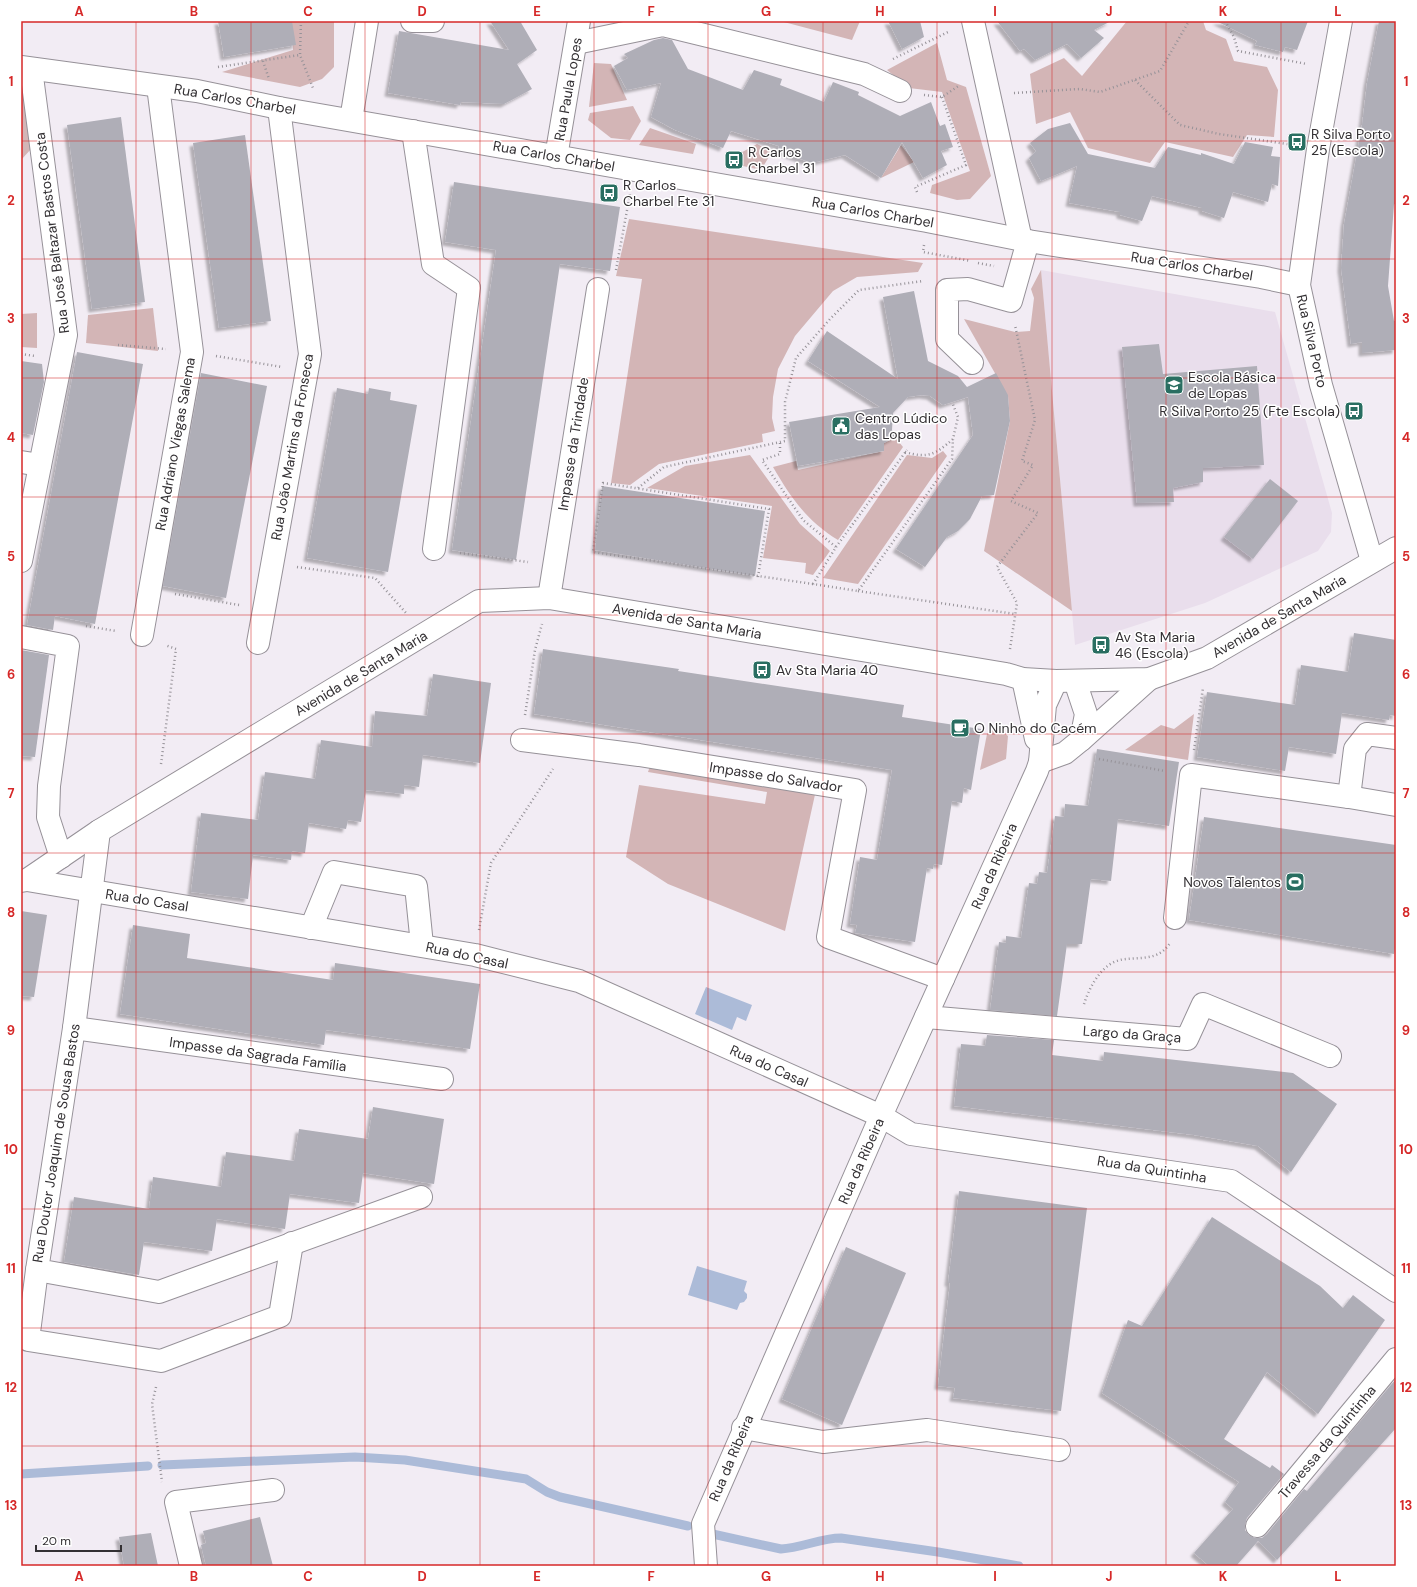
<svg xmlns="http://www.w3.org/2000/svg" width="1417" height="1587" viewBox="0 0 1417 1587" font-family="'DM Sans',sans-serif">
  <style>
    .built { fill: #e9deec }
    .green { fill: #d3b5b6 }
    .water { fill: #acbbd8 }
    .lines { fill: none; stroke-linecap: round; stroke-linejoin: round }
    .stream { stroke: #acbbd8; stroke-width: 9 }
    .building { fill: #afaeb7; filter: url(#shadow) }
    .minor-casing { stroke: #969198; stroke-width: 24 }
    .path { stroke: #969298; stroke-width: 2.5; stroke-dasharray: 1 3; stroke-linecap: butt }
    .minor { stroke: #fff; stroke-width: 22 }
    .grid { fill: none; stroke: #d62828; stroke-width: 1; stroke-opacity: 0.55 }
    .labels { text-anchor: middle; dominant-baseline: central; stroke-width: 3; stroke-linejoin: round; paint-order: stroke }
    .street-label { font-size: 14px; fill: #333033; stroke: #fff }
    .poi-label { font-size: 14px; fill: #333033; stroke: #fff; text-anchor: start }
    .neatline { fill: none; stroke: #d62828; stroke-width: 1.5 }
    .grid-label { font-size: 13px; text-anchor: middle; font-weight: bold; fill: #d62828 }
  </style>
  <defs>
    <filter id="shadow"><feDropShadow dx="-3.5" dy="3.5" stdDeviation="1" flood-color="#0004"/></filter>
  </defs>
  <rect width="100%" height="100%" fill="#f2ecf4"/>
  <path class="built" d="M 1041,270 L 1275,312 L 1332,513 L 1331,532 L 1318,551 L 1205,603 L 1075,645 Z"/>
  <g class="green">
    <path d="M 291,21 L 334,21 L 334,67 L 322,79 L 300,87 L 222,72 L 293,50 Z"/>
    <path d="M 780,21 L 860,21 L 852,40 Z"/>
    <path d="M 1127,21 L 1203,21 L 1206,30 L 1226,39 L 1234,61 L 1267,67 L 1278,90 L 1274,137 L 1247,135 L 1233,157 L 1165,142 L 1150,163 L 1088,148 L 1070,112 L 1036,124 L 1030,74 L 1064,58 L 1082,76 Z"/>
    <path d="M 937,43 L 947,80 L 966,87 L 991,176 L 970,199 L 957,200 L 930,193 L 932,185 L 970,171 L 942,92 L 909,88 L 887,70 Z"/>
    <path d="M 594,63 L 611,64 L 627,100 L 589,107 Z"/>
    <path d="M 21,76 L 32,148 L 21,160 Z"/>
    <path d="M 633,106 L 641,121 L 630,140 L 611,138 L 588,120 L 590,113 Z"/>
    <path d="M 650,128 L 696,144 L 693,154 L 639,145 Z"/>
    <path d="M 757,144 L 772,152 L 761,170 L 734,164 L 735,156 Z"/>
    <path d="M 901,145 L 914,162 L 881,178 Z"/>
    <path d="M 629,219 L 923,263 L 918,272 L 857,277 L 833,291 L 795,336 L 778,369 L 773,397 L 772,418 L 775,431 L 762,434 L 763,442 L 659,464 L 630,485 L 611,483 L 642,279 L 616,276 Z"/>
    <path d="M 1041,270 L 1072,611 L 984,551 L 1010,421 L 1008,396 L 964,319 L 1015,332 L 1030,331 L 1034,298 L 1031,289 Z"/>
    <path d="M 153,308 L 158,351 L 86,343 L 88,315 Z"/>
    <path d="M 37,313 L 37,348 L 21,347 L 21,314 Z"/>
    <path d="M 895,437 L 903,447 L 838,540 C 807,521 791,498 773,467 L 796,461 L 798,470 L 884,451 L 884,443 Z"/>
    <path d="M 943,451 L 947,456 L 858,584 L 823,578 L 907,455 L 932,458 Z"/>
    <path d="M 750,455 L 800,524 L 830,551 L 813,575 L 805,573 L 806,563 L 763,558 L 772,506 L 647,488 L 685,466 Z"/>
    <path d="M 1194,714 L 1188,760 L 1125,750 L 1161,725 L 1174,729 Z"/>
    <path d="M 992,730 L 1001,731 L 1008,736 L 1006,759 L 980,770 L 987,734 Z"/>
    <path d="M 652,760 L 816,790 L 785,931 L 668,884 L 626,857 L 639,785 L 765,804 L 767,792 L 648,772 Z"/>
  </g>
  <g class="water">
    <path d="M 706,987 L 752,1005 L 746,1021 L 737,1017 L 732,1030 L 695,1014 Z"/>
    <path d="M 697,1266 L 747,1281 L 744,1291 L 747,1294 L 747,1298 L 744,1302 L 740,1303 L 737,1310 L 688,1295 Z"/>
  </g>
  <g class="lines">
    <g class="stream">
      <path d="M 162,1465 L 355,1457 L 405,1460 L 526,1479 L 547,1492 L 560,1497 L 688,1526"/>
      <path d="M 21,1474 L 148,1466"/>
      <path d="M 708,1533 L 781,1549 C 802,1548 820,1538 841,1538 L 938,1552 L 1019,1566"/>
    </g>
  </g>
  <g class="building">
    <path d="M 218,21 L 292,21 L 296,45 L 224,57 Z"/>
    <path d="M 490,21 L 520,21 L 537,50 L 517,64 L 532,89 L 504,104 L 461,102 L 460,105 L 388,93 L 399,31 L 509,50 Z"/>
    <path d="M 888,21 L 920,21 L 924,37 L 902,49 Z"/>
    <path d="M 997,21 L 1111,21 L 1094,30 L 1104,38 L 1081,58 L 1067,44 L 1035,60 L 1024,49 L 1020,51 Z"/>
    <path d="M 1216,21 L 1308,21 L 1297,50 L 1285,47 L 1283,52 L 1255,45 L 1257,41 Z"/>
    <path d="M 1379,21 L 1396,21 L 1396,205 L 1394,204 L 1388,286 L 1394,321 L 1396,321 L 1396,350 L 1362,353 L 1362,342 L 1351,344 L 1341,268 L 1344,224 L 1362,125 L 1367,83 Z"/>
    <path d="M 663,38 L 672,40 L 688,69 L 743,90 L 754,70 L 782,79 L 780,85 L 824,102 L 833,82 L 859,92 L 858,95 L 900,116 L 931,102 L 940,126 L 945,124 L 953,147 L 941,151 L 947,165 L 923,178 L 902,142 L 881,178 L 845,155 L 812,163 L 778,151 L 779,146 L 731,131 L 723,148 L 675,130 L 651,117 L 661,83 L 627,90 L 614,66 L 628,58 L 624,54 L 654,40 Z"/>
    <path d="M 121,117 L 145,302 L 92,309 L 67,125 Z"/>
    <path d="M 1070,123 L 1088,154 L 1155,168 L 1168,147 L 1201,155 L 1201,153 L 1234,164 L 1245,142 L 1273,147 L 1271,156 L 1280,157 L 1278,186 L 1272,184 L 1268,202 L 1233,192 L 1224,218 L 1202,211 L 1202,208 L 1152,196 L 1142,221 L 1120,215 L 1120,212 L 1069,203 L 1077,166 L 1041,181 L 1029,158 L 1036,151 L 1030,143 L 1048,129 Z"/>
    <path d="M 245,135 L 271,321 L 219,328 L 193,143 Z"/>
    <path d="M 454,182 L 620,207 L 610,271 L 560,264 L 516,560 L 452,550 L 496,250 L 445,242 Z"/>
    <path d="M 914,291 L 928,361 L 958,376 L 967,387 L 996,373 L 1008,395 L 1010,421 L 994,495 L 982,496 L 970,519 L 958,531 L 947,537 L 925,567 L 896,549 L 973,435 L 968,397 L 943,405 L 930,396 L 922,395 L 908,397 L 893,413 L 892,430 L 895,437 L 884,443 L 884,451 L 798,466 L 789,422 L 880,407 L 808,361 L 827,331 L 898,379 L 883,297 Z"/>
    <path d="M 1159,344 L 1163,374 L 1257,366 L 1264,465 L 1203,468 L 1203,482 L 1173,488 L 1174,502 L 1137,503 L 1122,347 Z"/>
    <path d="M 77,352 L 143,364 L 95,624 L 55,616 L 53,630 L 27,625 Z"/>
    <path d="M 21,361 L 42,364 L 44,382 L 33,435 L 21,433 Z"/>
    <path d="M 201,373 L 267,386 L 226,598 L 163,586 Z"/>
    <path d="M 337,388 L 368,394 L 369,388 L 391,392 L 390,400 L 417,405 L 388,572 L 307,558 Z"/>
    <path d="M 1270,479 L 1298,501 L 1253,559 L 1224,537 Z"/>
    <path d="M 602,486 L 765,511 L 755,576 L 595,550 Z"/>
    <path d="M 1354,633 L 1396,640 L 1396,716 L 1390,715 L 1389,720 L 1342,713 L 1336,754 L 1289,747 L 1285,771 L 1197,757 L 1207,692 L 1295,705 L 1301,665 L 1348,672 Z"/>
    <path d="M 543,649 L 679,669 L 678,671 L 904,705 L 902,717 L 981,729 L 971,790 L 964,788 L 962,803 L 952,801 L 942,865 L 934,864 L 933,869 L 927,868 L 915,942 L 855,933 L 857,925 L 850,924 L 860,857 L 877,860 L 892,770 L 534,714 Z"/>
    <path d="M 21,650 L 49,655 L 35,757 L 21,756 Z"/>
    <path d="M 433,674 L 491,683 L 480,763 L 423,755 L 419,787 L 404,785 L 404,794 L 366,790 L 361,822 L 348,820 L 346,829 L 309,823 L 305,853 L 292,851 L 291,860 L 253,855 L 248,899 L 191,892 L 201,813 L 258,820 L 265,772 L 315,779 L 321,740 L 372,747 L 375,711 L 427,716 Z"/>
    <path d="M 1097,749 L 1179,762 L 1169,826 L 1118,819 L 1111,881 L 1091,879 L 1082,944 L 1067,944 L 1057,1016 L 990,1010 L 999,942 L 1006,943 L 1006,936 L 1021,938 L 1029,883 L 1037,884 L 1039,872 L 1047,873 L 1055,816 L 1064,817 L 1065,804 L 1088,806 Z"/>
    <path d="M 1204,817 L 1396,845 L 1396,942 L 1394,954 L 1189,920 Z"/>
    <path d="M 21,911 L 47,915 L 34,997 L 21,996 Z"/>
    <path d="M 133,925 L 190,934 L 187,958 L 333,980 L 335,963 L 480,984 L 470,1049 L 326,1030 L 324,1045 L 120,1014 Z"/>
    <path d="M 987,1035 L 1054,1040 L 1052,1055 L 1103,1061 L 1104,1052 L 1293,1073 L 1337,1104 L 1291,1172 L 1258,1146 L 1194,1135 L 954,1106 L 961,1044 L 985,1046 Z"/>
    <path d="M 373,1107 L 444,1119 L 434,1184 L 363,1173 L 359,1203 L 290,1194 L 285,1229 L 217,1219 L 212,1251 L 144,1242 L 139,1275 L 64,1262 L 74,1197 L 149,1209 L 153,1177 L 221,1187 L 226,1152 L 294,1161 L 299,1129 L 368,1139 Z"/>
    <path d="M 959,1191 L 1087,1208 L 1061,1411 L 953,1398 L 955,1388 L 938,1386 L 950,1283 L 948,1283 Z"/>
    <path d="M 1212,1217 L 1320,1286 L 1343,1308 L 1353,1295 L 1385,1320 L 1318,1414 L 1267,1372 L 1224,1439 L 1270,1468 L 1272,1465 L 1284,1474 L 1247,1518 L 1245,1524 L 1245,1530 L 1249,1535 L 1255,1538 L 1262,1538 L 1267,1534 L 1304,1489 L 1307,1491 L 1350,1441 L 1347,1437 L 1396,1379 L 1396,1428 L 1277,1560 L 1258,1541 L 1236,1566 L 1209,1566 L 1194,1553 L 1233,1509 L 1225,1502 L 1239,1482 L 1102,1393 L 1128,1320 L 1142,1326 Z"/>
    <path d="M 846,1247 L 906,1273 L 842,1425 L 782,1399 Z"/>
    <path d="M 260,1517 L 273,1566 L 206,1566 L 201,1545 L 206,1543 L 203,1531 Z"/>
    <path d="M 151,1533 L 158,1566 L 124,1566 L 119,1537 Z"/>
  </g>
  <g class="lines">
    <g class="minor-casing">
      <g id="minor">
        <path d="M 412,21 L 433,21"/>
        <path d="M 973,21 L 1021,240"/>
        <path d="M 1341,21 L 1318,149 L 1299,285 L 1321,385 L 1372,561"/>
        <path d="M 576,43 L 663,25 L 864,74 L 900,91"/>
        <path d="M 21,67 L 197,91 L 279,108 L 927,221 L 1028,241 L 1261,277 L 1299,285"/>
        <path d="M 351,120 L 367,21"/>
        <path d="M 413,131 L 433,264 L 469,288 L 434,549"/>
        <path d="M 556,157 L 579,21"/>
        <path d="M 972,363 L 947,339 L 947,290 L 968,289 L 1011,301 L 1028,241"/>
        <path d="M 21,462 L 40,465"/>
        <path d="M 21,561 L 66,335 L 31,69"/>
        <path d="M 549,598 L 598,289"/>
        <path d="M 142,635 L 192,352 L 158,86"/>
        <path d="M 21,637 L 68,646 L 49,786 L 48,817 L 61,857"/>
        <path d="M 258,643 L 310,354 L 279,108"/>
        <path d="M 1023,679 L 1036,739"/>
        <path d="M 522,740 L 639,755 L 855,790 L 828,937 L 943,979"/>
        <path d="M 1081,740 L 1149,679"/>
        <path d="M 1040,762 L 1065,753 L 1081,740 L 1086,714 L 1075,681"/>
        <path d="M 1349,797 L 1355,749 L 1367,734 L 1396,738"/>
        <path d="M 99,831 L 74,1028 L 37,1270 L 159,1292 L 421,1197"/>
        <path d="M 27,880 L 475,955 L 579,981 L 881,1116 L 911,1134 L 1231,1181 L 1396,1291"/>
        <path d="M 21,881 L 27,880 L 99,831 L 479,601 L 549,598 L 1006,674 L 1023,679 L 1056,681 L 1149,679 L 1207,658 L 1396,548"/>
        <path d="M 1175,918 L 1191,775 L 1349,797 L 1396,805"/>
        <path d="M 311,928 L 334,872 L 416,886 L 422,945"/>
        <path d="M 926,1017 L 1187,1039 L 1203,1004 L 1330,1056"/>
        <path d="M 74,1028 L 442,1079"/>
        <path d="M 37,1270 L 28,1340 L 161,1361 L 280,1316 L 292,1243"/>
        <path d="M 743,1428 L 823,1442 L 927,1430 L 1059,1450"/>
        <path d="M 1257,1526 L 1396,1359"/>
        <path d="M 191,1566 L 176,1502 L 273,1490"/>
        <path d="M 706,1566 L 703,1524 L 881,1116 L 1037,771 L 1040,762 L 1045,705 L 1056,681"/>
      </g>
    </g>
    <g class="path">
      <path d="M 301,21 L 300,55 L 313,88"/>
      <path d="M 1225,21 L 1234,37 L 1238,51 L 1307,64"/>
      <path d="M 893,59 L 950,31"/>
      <path d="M 263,61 L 269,79"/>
      <path d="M 218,67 L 300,55"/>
      <path d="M 1135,80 L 1180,125 L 1219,134 L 1294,145"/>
      <path d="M 1014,93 L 1080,89 L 1100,92 L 1160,71 L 1189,21"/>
      <path d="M 924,95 L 942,97 L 960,85"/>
      <path d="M 917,192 L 915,187 L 966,165 L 942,97"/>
      <path d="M 924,245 L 923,252 L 971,261"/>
      <path d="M 978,263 L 994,266"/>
      <path d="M 616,270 L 630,194"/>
      <path d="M 118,345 L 166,349"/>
      <path d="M 21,354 L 35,356"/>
      <path d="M 216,356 L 282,367"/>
      <path d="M 780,443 L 780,454 L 762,460 L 803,520 L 836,547 L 813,584 L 858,591 L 952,459 L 953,439"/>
      <path d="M 905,452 C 928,459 936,454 953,439 L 958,417 L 952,402"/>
      <path d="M 638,488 L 664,467 L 785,441 L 785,402 L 796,358 L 830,319 L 859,290 L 923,281"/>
      <path d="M 836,547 L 907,450"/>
      <path d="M 460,553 L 528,562"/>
      <path d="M 297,567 L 375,578 L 407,614"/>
      <path d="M 758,577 L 769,509 L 603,483 L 593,552 L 813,584"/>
      <path d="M 858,591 L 1015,614"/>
      <path d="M 175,594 L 239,605"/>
      <path d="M 86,626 L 116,631"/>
      <path d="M 1010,649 L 1017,603 L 997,567 L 1038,513 L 1011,501 L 1033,465 L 1022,461 L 1035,420 L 1015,325"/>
      <path d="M 525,715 L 535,650 L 542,624"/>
      <path d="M 1194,750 L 1203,688"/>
      <path d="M 1099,759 L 1165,771"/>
      <path d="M 161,764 L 176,649 L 165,645"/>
      <path d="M 479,930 L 491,863 L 553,769"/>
      <path d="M 1084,1004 C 1089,989 1098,970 1114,962 C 1132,954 1156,965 1170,943"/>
      <path d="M 156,1387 L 152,1404 L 162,1482"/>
    </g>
    <use href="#minor" class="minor"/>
  </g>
  <path class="grid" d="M 136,21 L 136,1566M 251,21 L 251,1566M 365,21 L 365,1566M 480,21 L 480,1566M 594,21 L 594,1566M 708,21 L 708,1566M 823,21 L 823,1566M 937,21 L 937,1566M 1052,21 L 1052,1566M 1166,21 L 1166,1566M 1281,21 L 1281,1566M 21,141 L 1396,141M 21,259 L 1396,259M 21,378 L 1396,378M 21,497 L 1396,497M 21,615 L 1396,615M 21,734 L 1396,734M 21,853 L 1396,853M 21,972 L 1396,972M 21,1090 L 1396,1090M 21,1209 L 1396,1209M 21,1328 L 1396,1328M 21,1446 L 1396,1446"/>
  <defs>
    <g id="bus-square" transform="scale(1)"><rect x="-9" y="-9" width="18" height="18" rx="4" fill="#296e61" stroke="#fff"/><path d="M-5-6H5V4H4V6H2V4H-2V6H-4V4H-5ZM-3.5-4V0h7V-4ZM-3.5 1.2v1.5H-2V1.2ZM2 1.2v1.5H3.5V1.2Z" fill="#fff"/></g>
    <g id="school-square" transform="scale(1)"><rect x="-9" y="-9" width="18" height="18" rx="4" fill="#296e61" stroke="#fff"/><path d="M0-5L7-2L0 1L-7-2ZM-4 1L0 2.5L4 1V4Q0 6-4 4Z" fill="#fff"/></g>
    <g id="civic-square" transform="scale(1)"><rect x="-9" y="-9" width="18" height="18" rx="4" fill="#296e61" stroke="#fff"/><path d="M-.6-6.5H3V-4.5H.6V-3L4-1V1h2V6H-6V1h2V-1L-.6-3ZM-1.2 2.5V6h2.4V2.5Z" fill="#fff"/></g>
    <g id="cafe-square" transform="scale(1)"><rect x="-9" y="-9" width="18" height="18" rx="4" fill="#296e61" stroke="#fff"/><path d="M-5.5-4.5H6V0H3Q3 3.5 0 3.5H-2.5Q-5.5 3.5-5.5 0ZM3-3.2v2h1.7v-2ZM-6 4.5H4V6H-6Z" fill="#fff"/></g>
    <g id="stadium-square" transform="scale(1)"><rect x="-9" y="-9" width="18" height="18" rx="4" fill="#296e61" stroke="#fff"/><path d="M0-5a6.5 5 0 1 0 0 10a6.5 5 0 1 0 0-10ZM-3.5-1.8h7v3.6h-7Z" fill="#fff"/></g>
  </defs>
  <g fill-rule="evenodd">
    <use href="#bus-square" x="1297" y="142"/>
    <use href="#bus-square" x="734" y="160"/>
    <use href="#bus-square" x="609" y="193"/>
    <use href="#school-square" x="1174" y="385"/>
    <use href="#bus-square" x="1354" y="411"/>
    <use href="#civic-square" x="841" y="426"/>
    <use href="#bus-square" x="1101" y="645"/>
    <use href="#bus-square" x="762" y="670"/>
    <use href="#cafe-square" x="960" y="728"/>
    <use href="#stadium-square" x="1295" y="882"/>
  </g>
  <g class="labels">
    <g class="street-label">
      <text transform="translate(568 89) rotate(-80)">Rua Paula Lopes</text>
      <text transform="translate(235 99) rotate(10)">Rua Carlos Charbel</text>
      <text transform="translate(554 156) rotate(10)">Rua Carlos Charbel</text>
      <text transform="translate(873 212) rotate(10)">Rua Carlos Charbel</text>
      <text transform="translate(52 233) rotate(-97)">Rua José Baltazar Bastos Costa</text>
      <text transform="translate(1192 266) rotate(9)">Rua Carlos Charbel</text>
      <text transform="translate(1312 341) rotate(77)">Rua Silva Porto</text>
      <text transform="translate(175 444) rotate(-80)">Rua Adriano Viegas Salema</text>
      <text transform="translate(573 444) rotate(-81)">Impasse da Trindade</text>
      <text transform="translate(292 447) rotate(-80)">Rua João Martins da Fonseca</text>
      <text transform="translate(1279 616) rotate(-30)">Avenida de Santa Maria</text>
      <text transform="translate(687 621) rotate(10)">Avenida de Santa Maria</text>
      <text transform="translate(361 673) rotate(-31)">Avenida de Santa Maria</text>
      <text transform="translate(776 777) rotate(9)">Impasse do Salvador</text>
      <text transform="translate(994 866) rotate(-66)">Rua da Ribeira</text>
      <text transform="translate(147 900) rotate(9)">Rua do Casal</text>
      <text transform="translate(467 955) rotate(12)">Rua do Casal</text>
      <text transform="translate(1132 1034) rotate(4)">Largo da Graça</text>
      <text transform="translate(258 1054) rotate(8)">Impasse da Sagrada Família</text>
      <text transform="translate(769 1066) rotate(24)">Rua do Casal</text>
      <text transform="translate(56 1143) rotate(-81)">Rua Doutor Joaquim de Sousa Bastos</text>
      <text transform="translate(861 1161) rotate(-66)">Rua da Ribeira</text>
      <text transform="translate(1152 1169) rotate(9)">Rua da Quintinha</text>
      <text transform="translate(1327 1442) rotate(-50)">Travessa da Quintinha</text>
      <text transform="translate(731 1458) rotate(-67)">Rua da Ribeira</text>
    </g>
    <g class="poi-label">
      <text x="1311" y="134">R Silva Porto<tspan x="1311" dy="16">25 (Escola)</tspan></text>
      <text x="748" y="152">R Carlos<tspan x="748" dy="16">Charbel 31</tspan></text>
      <text x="623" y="185">R Carlos<tspan x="623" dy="16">Charbel Fte 31</tspan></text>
      <text x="1188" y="377">Escola Básica<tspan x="1188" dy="16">de Lopas</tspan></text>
      <text x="1340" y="411" text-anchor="end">R Silva Porto 25 (Fte Escola)</text>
      <text x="855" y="418">Centro Lúdico<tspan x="855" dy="16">das Lopas</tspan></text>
      <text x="1115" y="637">Av Sta Maria<tspan x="1115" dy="16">46 (Escola)</tspan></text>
      <text x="776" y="670">Av Sta Maria 40</text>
      <text x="974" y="728">O Ninho do Cacém</text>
      <text x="1281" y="882" text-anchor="end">Novos Talentos</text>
    </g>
  </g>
  <rect width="1417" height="1587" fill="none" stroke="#ffffff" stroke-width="44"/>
  <path d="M36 1545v6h85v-6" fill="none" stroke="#333033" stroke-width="2"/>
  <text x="42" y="1545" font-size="12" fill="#333033" stroke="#ffffff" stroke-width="3" paint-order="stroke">20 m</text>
  <rect x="22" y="22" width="1373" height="1543" class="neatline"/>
  <g class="grid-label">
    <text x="79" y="16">A</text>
    <text x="194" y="16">B</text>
    <text x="308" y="16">C</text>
    <text x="422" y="16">D</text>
    <text x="537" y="16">E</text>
    <text x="651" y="16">F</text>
    <text x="766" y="16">G</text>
    <text x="880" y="16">H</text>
    <text x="995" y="16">I</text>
    <text x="1109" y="16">J</text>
    <text x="1223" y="16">K</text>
    <text x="1338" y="16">L</text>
    <text x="11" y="86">1</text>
    <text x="1406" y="86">1</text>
    <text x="11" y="205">2</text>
    <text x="1406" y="205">2</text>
    <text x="11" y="323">3</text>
    <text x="1406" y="323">3</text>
    <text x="11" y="442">4</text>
    <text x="1406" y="442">4</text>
    <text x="11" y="561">5</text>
    <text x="1406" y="561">5</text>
    <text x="11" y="679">6</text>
    <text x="1406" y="679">6</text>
    <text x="11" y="798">7</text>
    <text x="1406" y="798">7</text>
    <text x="11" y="917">8</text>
    <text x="1406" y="917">8</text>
    <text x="11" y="1035">9</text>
    <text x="1406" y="1035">9</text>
    <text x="11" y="1154">10</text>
    <text x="1406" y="1154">10</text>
    <text x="11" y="1273">11</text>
    <text x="1406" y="1273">11</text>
    <text x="11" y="1392">12</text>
    <text x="1406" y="1392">12</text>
    <text x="11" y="1510">13</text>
    <text x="1406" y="1510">13</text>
    <text x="79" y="1581">A</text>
    <text x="194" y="1581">B</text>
    <text x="308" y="1581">C</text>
    <text x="422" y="1581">D</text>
    <text x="537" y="1581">E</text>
    <text x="651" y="1581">F</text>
    <text x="766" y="1581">G</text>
    <text x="880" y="1581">H</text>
    <text x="995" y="1581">I</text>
    <text x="1109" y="1581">J</text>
    <text x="1223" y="1581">K</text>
    <text x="1338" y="1581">L</text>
  </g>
</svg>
